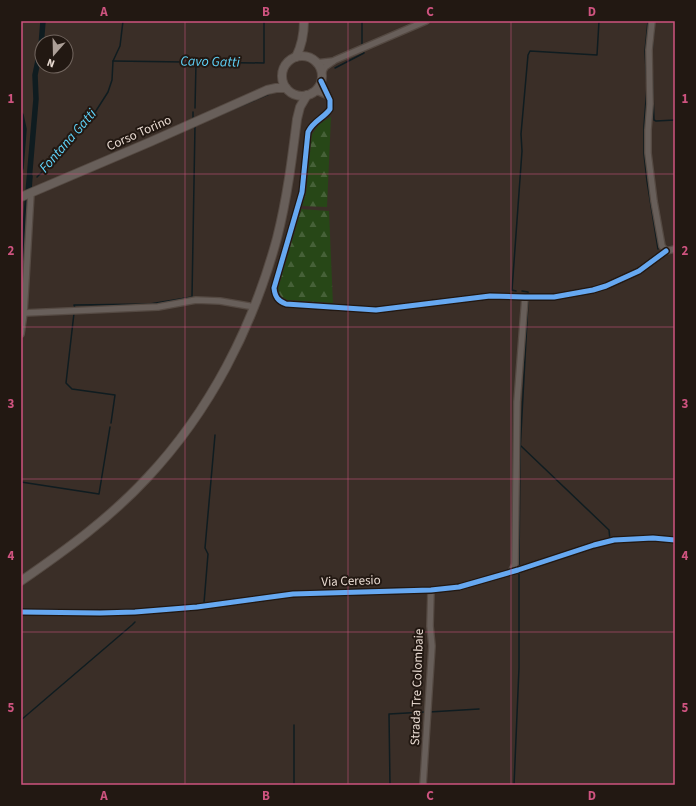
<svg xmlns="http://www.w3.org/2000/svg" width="696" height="806" viewBox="0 0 696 806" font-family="'Source Sans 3',sans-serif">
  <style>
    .forest { fill: url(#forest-firs) }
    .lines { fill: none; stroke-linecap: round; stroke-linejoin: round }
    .stream { stroke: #0f1c20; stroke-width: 1.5 }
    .canal { stroke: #0f1c20; stroke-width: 5.5 }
    .street-casing { stroke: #554a43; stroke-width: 8 }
    .secondary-casing { stroke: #554a43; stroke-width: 10 }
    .street { stroke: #685f5a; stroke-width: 5.5 }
    .secondary { stroke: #685f5a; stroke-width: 8 }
    .cycleway-casing { stroke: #221812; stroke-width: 8 }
    .cycleway { stroke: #66a8f1; stroke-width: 5 }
    .grid { fill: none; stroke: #ce537f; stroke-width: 1; stroke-opacity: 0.55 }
    .labels { text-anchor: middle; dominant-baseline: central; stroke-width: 4; stroke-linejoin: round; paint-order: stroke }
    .street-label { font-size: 13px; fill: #eadcd3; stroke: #221812 }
    .water-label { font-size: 14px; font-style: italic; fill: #5fd4fb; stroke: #221812 }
    .neatline { fill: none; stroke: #ce537f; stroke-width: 1.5 }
    .grid-label { font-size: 13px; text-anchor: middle; font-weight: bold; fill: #ce537f }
  </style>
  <defs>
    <pattern id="forest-firs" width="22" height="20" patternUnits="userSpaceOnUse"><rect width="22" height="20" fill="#274717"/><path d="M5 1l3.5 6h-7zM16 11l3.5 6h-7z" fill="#466138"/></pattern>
  </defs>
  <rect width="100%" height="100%" fill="#3a2e27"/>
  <g class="forest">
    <path d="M 331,117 L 327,207 L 302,206 L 310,137 L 320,123 Z"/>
    <path d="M 301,209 L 329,211 L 333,305 L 289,303 L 280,299 L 277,289 Z"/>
  </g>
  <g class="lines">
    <g class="stream">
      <path d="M 648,21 L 645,51 L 647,87 L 644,126 L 644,154 L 647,181 L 658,249"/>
      <path d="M 362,45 L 362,21"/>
      <path d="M 652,53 L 654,29"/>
      <path d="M 113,61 L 264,63 L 264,21"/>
      <path d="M 652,65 L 654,120 L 656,121 L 675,120"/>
      <path d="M 335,68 L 364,53 L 363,50"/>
      <path d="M 195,108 L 196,63"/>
      <path d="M 193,112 L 193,119"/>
      <path d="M 215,117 L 274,92"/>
      <path d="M 37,177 L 62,152 L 94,114 L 108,92 L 112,80 L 113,61 L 120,46 L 123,21"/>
      <path d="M 31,190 L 32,176"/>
      <path d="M 516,291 L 512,290 L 522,151 L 521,134 L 528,55 L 530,51 L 597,55 L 599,21"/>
      <path d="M 522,291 L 528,292 L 528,294"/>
      <path d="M 75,308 L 74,305 L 150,304 L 192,297 L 195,125"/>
      <path d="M 74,313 L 66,383 L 72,389 L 115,395 L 111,423"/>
      <path d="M 521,446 L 609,530 L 610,540"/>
      <path d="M 21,482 L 99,494 L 110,427"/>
      <path d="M 519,568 L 520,452 L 528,302"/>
      <path d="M 201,604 L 204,603 L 208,554 L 205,548 L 215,435"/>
      <path d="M 429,712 L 479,709"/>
      <path d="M 21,720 L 132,625 L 135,622"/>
      <path d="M 294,725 L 294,785"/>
      <path d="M 390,785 L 389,714 L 425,712"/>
      <path d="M 514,785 L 519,668 L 519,572"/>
    </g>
    <g class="canal">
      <path d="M 21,115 L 24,129 L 21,168"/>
      <path d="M 21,275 L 36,99 L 35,75 L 41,46 L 43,21"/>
    </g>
    <g class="street-casing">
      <g id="street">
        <path d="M 652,21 L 649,50 L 650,104 L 648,130 L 648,153 L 654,201 L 662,246 L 666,251 L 675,249"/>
        <path d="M 316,63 L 333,61"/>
        <path d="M 321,75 L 325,67 L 335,60 L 426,21"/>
        <path d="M 321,81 L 330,100 L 330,109 C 324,118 313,121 308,132 L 302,192 L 274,288 C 275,297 278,301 286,304 L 376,310 L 490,296 L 525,297 L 554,297 L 593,290 L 606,286 L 639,271 L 666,251"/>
        <path d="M 312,92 L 319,92 L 326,95"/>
        <path d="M 24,313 L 158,307 L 196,300 L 220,301 L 249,306"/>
        <path d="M 21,334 L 24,313 L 31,193"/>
        <path d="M 511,572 L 515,564 L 517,402 L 525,297"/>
        <path d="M 21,612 L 100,613 L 135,612 L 197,607 L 293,594 L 431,590 L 459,587 L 518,570 L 594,545 L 614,540 L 653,538 L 675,540"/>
        <path d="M 423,785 L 432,646 L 430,626 L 431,590"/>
      </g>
    </g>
    <g class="secondary-casing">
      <g id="secondary">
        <circle cx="302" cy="76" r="20"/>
        <path d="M 296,57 C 302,45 304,35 304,21"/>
        <path d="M 21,197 L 150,142 L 267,90 L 276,88 L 286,88"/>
        <path d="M 21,581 C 66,550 110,518 147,478 C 210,411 253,327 277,238 C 287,199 292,159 297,119 L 300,107 L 307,95"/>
      </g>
    </g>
    <use href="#street" class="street"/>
    <use href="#secondary" class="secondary"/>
    <g class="cycleway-casing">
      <g id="cycleway">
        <path d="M 321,81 L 330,100 L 330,109 C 324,118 313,121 308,132 L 302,192 L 274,288 C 275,297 278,301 286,304 L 376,310 L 490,296 L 525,297 L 554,297 L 593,290 L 606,286 L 639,271 L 666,251"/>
        <path d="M 21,612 L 100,613 L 135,612 L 197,607 L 293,594 L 431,590 L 459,587 L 518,570 L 594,545 L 614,540 L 653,538 L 675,540"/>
      </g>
    </g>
    <use href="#cycleway" class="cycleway"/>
  </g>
  <path class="grid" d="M 185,21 L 185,785M 348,21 L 348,785M 511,21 L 511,785M 21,174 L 675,174M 21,327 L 675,327M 21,479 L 675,479M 21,632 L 675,632"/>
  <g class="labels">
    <g class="street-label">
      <text transform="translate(139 133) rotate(-24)">Corso Torino</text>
      <text transform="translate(351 581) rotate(-2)">Via Ceresio</text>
      <text transform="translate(417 687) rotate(-88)">Strada Tre Colombaie</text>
    </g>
    <g class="water-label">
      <text transform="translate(210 62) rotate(1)">Cavo Gatti</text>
      <text transform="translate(68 141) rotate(-49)">Fontana Gatti</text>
    </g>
  </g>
  <rect width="696" height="806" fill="none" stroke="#221812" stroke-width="44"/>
  <g transform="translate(54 54) rotate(200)"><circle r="19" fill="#221812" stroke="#72665f"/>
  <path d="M0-3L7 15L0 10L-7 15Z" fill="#ac9f97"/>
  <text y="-6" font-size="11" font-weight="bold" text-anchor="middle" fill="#eadcd3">N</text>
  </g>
  <rect x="22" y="22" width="652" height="762" class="neatline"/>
  <g class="grid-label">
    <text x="104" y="16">A</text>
    <text x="266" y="16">B</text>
    <text x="430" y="16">C</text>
    <text x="592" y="16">D</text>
    <text x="11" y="103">1</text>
    <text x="685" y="103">1</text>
    <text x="11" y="255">2</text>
    <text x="685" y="255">2</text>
    <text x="11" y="408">3</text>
    <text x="685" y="408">3</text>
    <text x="11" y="560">4</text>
    <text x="685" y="560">4</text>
    <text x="11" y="712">5</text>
    <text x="685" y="712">5</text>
    <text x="104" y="800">A</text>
    <text x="266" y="800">B</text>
    <text x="430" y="800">C</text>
    <text x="592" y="800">D</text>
  </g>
</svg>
